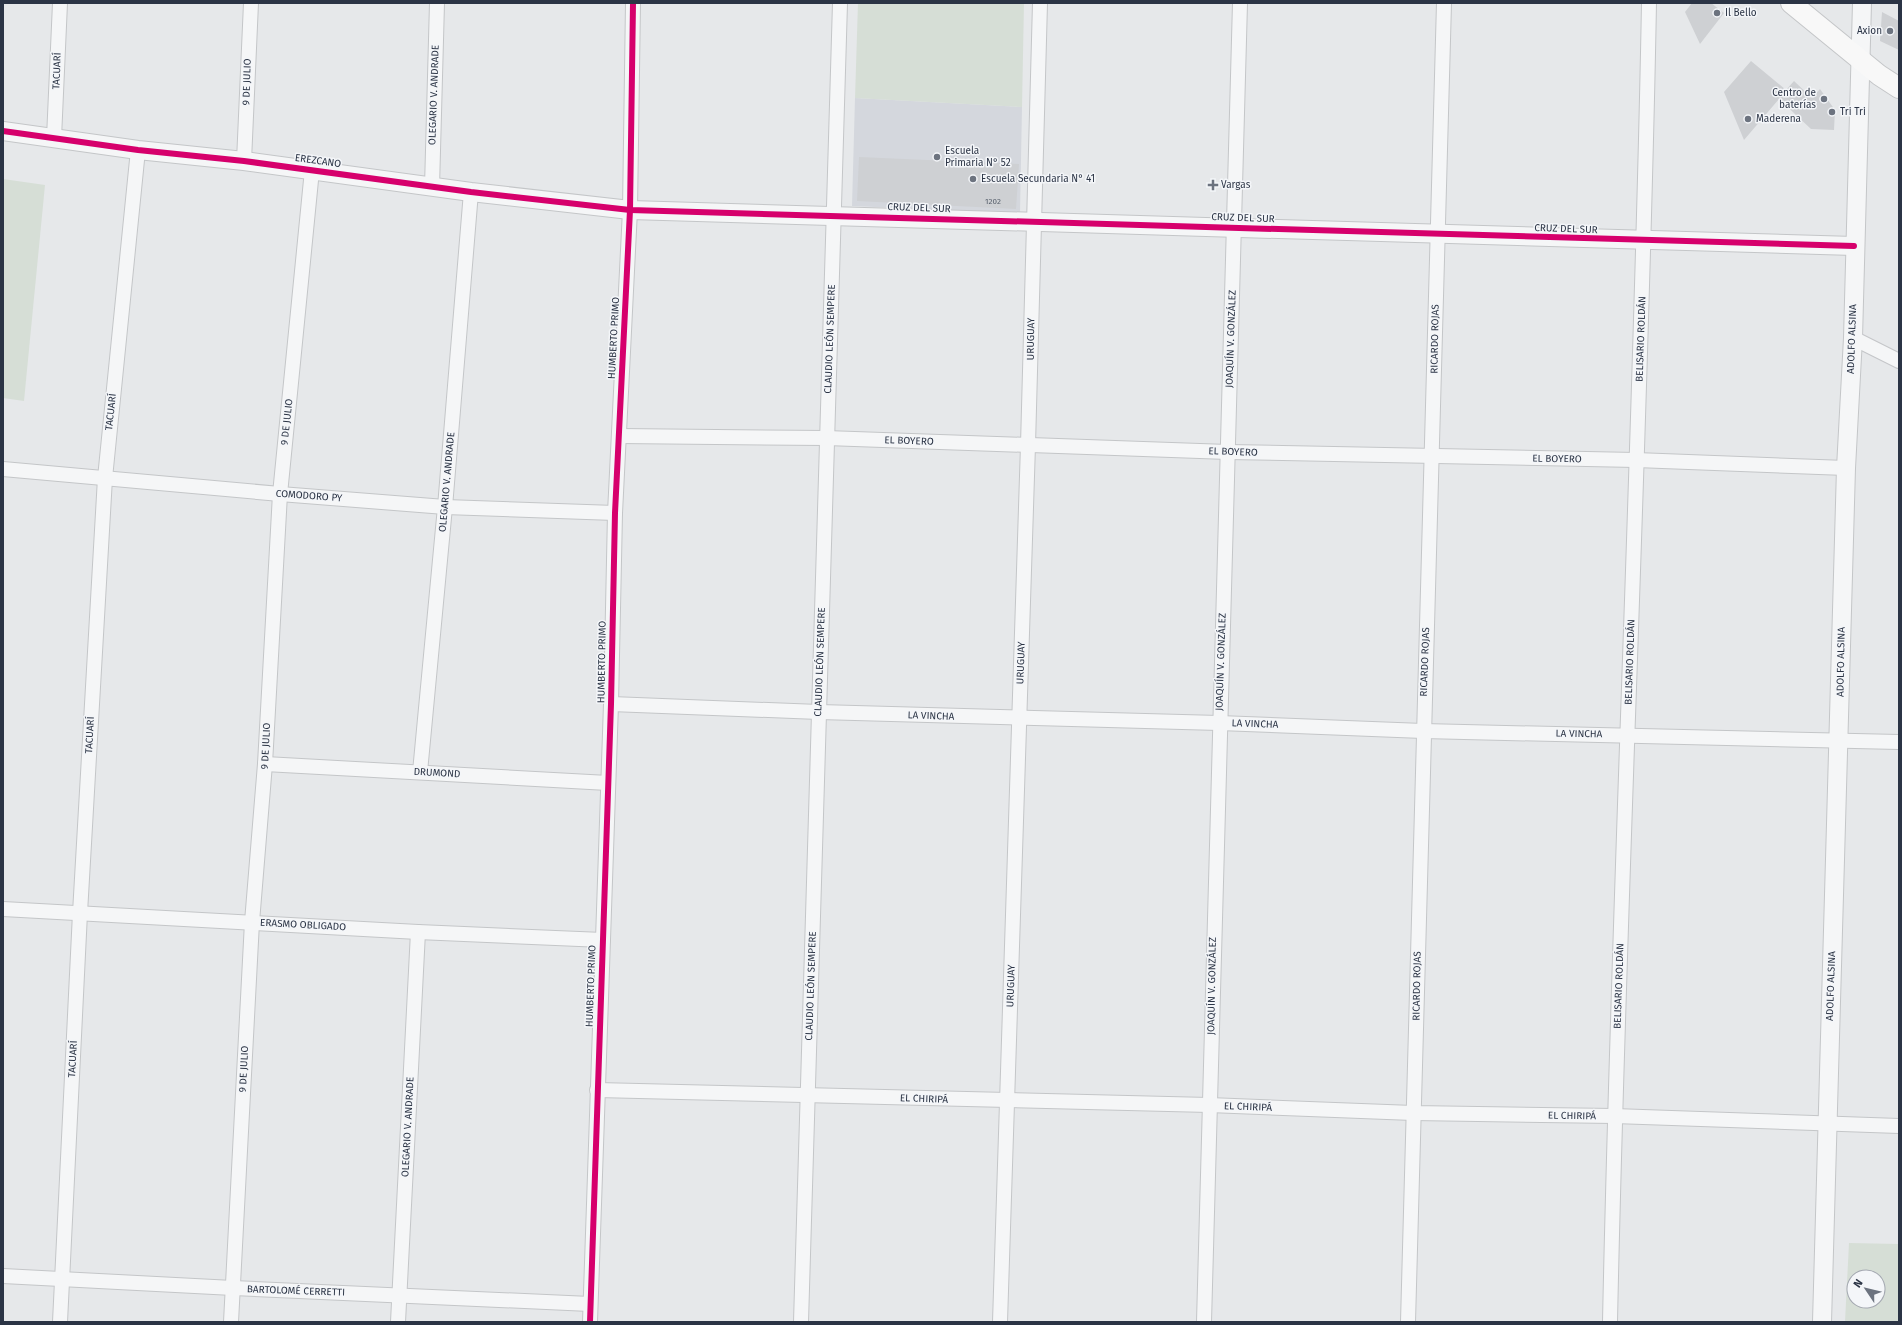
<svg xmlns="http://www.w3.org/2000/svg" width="1902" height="1325" viewBox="0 0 1902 1325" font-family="'Fira Sans',sans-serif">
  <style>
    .built { fill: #d4d7dd }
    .green { fill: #d6ded6; fill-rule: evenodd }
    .building { fill: #ced0d3 }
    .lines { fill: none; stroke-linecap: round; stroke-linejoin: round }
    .minor-casing { stroke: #c4c6c8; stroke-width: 16 }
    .tertiary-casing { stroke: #c4c6c8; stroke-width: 20 }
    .secondary-casing { stroke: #c4c6c8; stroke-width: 22 }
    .minor { stroke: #f5f6f7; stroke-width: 14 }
    .tertiary { stroke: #f5f6f7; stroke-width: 18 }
    .secondary { stroke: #f8f8f8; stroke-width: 20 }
    .cycleway-casing { stroke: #f4f6f9; stroke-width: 8 }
    .cycleway { stroke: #d6006c; stroke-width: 6 }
    .poi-dot { fill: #6c737f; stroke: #f4f6f9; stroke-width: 1.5 }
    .labels { text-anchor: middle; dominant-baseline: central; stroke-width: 3; stroke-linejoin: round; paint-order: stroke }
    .number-label { font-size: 8px; fill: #545c69 }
    .poi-label { font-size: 10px; fill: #2b3445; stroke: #f4f6f9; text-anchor: start }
    .street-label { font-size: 10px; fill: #2b3445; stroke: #f4f6f9 }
  </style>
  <rect width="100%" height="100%" fill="#e6e8ea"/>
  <path class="built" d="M 855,98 L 1022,107 L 1020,213 L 852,206 Z"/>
  <g class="green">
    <path d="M 858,3 L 1024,3 L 1022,107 L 855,98 Z"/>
    <path d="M 3,179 L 45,185 L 24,401 L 3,398 Z"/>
    <path d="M 1849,1243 L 1899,1244 L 1899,1322 L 1845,1322 ZM 1854,1277 L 1878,1277 L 1878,1301 L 1854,1301 Z"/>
  </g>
  <g class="building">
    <path d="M 1692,3 L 1711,3 L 1724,13 L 1700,44 L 1685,12 Z"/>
    <path d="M 1882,12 L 1899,21 L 1899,50 L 1880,41 Z"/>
    <path d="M 1751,61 L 1786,90 L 1794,81 L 1812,98 L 1820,89 L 1835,110 L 1834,130 L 1811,129 L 1779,99 L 1744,140 L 1724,92 Z"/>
    <path d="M 859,157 L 1019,164 L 1016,209 L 857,201 Z"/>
  </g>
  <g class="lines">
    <g class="minor-casing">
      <g id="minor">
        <path d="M 54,138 L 60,3"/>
        <path d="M 244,161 L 251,3"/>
        <path d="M 432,187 L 437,3"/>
        <path d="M 1853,338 L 1899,361"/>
        <path d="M 619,436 L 826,438 L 1228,452 L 1636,460 L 1846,468"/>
        <path d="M 3,469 L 280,494 L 445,507 L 615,513"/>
        <path d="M 611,704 L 819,712 L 1219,723 L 1423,731 L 1899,742"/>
        <path d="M 265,764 L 608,783"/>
        <path d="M 420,772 L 445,507 L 471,192"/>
        <path d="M 3,909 L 418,932 L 603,940"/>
        <path d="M 597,1090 L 1209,1105 L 1413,1113 L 1614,1116 L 1899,1126"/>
        <path d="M 3,1276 L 233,1288 L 590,1304"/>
        <path d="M 60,1322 L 80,913 L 105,478 L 138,150"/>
        <path d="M 231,1322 L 252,922 L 265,764 L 280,494 L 312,170"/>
        <path d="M 398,1322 L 418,932"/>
        <path d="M 590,1322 L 611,704 L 615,513 L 630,210 L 633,3"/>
        <path d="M 801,1322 L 840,3"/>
        <path d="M 1000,1322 L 1028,445 L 1040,3"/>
        <path d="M 1204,1322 L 1240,3"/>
        <path d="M 1408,1322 L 1444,3"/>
        <path d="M 1610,1322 C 1619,882 1641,443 1649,3"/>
      </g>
    </g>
    <g class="tertiary-casing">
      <g id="tertiary">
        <path d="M 3,131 L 138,150 L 244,161 L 471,192 L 630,210 L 1854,246"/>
        <path d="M 1822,1322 L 1846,468 L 1853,338 L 1862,3"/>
      </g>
    </g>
    <g class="secondary-casing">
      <path id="secondary" d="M 1791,3 L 1879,75 L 1899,88"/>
    </g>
    <use href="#minor" class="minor"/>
    <use href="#tertiary" class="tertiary"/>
    <use href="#secondary" class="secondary"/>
    <g class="cycleway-casing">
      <g id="cycleway">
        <path d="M 3,131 L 138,150 L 244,161 L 471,192 L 630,210 L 1854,246"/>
        <path d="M 590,1322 L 611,704 L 615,513 L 630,210 L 633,3"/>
      </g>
    </g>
    <use href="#cycleway" class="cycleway"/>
  </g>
  <g class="poi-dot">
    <circle cx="1717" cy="13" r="4"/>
    <circle cx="1890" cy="31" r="4"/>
    <circle cx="1824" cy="99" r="4"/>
    <circle cx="1832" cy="112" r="4"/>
    <circle cx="1748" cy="119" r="4"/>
    <circle cx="937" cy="157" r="4"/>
    <circle cx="973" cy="179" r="4"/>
    <path d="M1211 179h4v4h4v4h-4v4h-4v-4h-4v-4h4z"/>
  </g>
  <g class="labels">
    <g class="number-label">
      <text x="993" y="201">1202</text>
    </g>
    <g class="poi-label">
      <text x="1725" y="13">Il Bello</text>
      <text x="1882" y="31" text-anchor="end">Axion</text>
      <text x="1816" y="93" text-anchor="end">Centro de<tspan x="1816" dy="12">baterías</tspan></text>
      <text x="1840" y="112">Tri Tri</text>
      <text x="1756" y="119">Maderena</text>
      <text x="945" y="151">Escuela<tspan x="945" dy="12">Primaria N° 52</tspan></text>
      <text x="981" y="179">Escuela Secundaria N° 41</text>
      <text x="1221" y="185">Vargas</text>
    </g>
    <g class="street-label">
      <text transform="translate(57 71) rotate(-88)">TACUARÍ</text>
      <text transform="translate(247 82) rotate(-88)">9 DE JULIO</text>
      <text transform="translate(434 95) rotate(-88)">OLEGARIO V. ANDRADE</text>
      <text transform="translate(318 161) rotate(8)">EREZCANO</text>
      <text transform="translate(919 208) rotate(2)">CRUZ DEL SUR</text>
      <text transform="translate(1243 218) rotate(2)">CRUZ DEL SUR</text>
      <text transform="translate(1566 229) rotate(2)">CRUZ DEL SUR</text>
      <text transform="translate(614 338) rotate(-87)">HUMBERTO PRIMO</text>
      <text transform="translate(830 339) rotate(-88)">CLAUDIO LEÓN SEMPERE</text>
      <text transform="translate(1031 339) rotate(-89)">URUGUAY</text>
      <text transform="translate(1231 339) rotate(-88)">JOAQUÍN V. GONZÁLEZ</text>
      <text transform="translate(1435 339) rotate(-89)">RICARDO ROJAS</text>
      <text transform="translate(1641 339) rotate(-88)">BELISARIO ROLDÁN</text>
      <text transform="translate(1852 339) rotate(-88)">ADOLFO ALSINA</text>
      <text transform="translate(111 412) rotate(-84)">TACUARÍ</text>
      <text transform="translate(287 422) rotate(-84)">9 DE JULIO</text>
      <text transform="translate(909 441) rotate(2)">EL BOYERO</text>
      <text transform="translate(1233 452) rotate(2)">EL BOYERO</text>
      <text transform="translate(1557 459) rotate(1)">EL BOYERO</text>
      <text transform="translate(447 482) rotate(-85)">OLEGARIO V. ANDRADE</text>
      <text transform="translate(309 496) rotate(4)">COMODORO PY</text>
      <text transform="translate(602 662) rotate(-89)">HUMBERTO PRIMO</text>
      <text transform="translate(820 662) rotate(-88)">CLAUDIO LEÓN SEMPERE</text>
      <text transform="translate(1221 662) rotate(-88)">JOAQUÍN V. GONZÁLEZ</text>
      <text transform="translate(1425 662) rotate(-88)">RICARDO ROJAS</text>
      <text transform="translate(1630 662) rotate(-88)">BELISARIO ROLDÁN</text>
      <text transform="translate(1841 662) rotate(-89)">ADOLFO ALSINA</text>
      <text transform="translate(1021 663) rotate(-88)">URUGUAY</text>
      <text transform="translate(931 716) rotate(2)">LA VINCHA</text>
      <text transform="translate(1255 724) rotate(2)">LA VINCHA</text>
      <text transform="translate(1579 734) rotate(1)">LA VINCHA</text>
      <text transform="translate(90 735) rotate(-87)">TACUARÍ</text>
      <text transform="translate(266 746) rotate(-87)">9 DE JULIO</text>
      <text transform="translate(437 773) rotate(3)">DRUMOND</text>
      <text transform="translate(303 925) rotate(3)">ERASMO OBLIGADO</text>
      <text transform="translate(591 986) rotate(-88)">HUMBERTO PRIMO</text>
      <text transform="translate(811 986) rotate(-88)">CLAUDIO LEÓN SEMPERE</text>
      <text transform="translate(1011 986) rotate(-88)">URUGUAY</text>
      <text transform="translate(1212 986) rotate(-89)">JOAQUÍN V. GONZÁLEZ</text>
      <text transform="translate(1417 986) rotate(-89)">RICARDO ROJAS</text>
      <text transform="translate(1619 986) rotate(-88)">BELISARIO ROLDÁN</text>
      <text transform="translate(1831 986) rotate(-88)">ADOLFO ALSINA</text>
      <text transform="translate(73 1059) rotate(-87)">TACUARÍ</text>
      <text transform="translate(244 1069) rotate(-87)">9 DE JULIO</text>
      <text transform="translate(924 1099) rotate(2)">EL CHIRIPÁ</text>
      <text transform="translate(1248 1107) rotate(2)">EL CHIRIPÁ</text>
      <text transform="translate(1572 1116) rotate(1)">EL CHIRIPÁ</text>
      <text transform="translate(408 1127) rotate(-87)">OLEGARIO V. ANDRADE</text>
      <text transform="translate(296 1291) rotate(2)">BARTOLOMÉ CERRETTI</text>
    </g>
  </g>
  <rect width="1902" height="1325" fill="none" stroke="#2b3445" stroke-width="8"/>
  <g transform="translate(1866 1289) rotate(305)"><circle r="19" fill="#f4f6f9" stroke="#a4a8b1"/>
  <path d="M0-3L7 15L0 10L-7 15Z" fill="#6c737f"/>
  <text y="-6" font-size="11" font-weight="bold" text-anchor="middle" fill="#2b3445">N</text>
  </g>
</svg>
